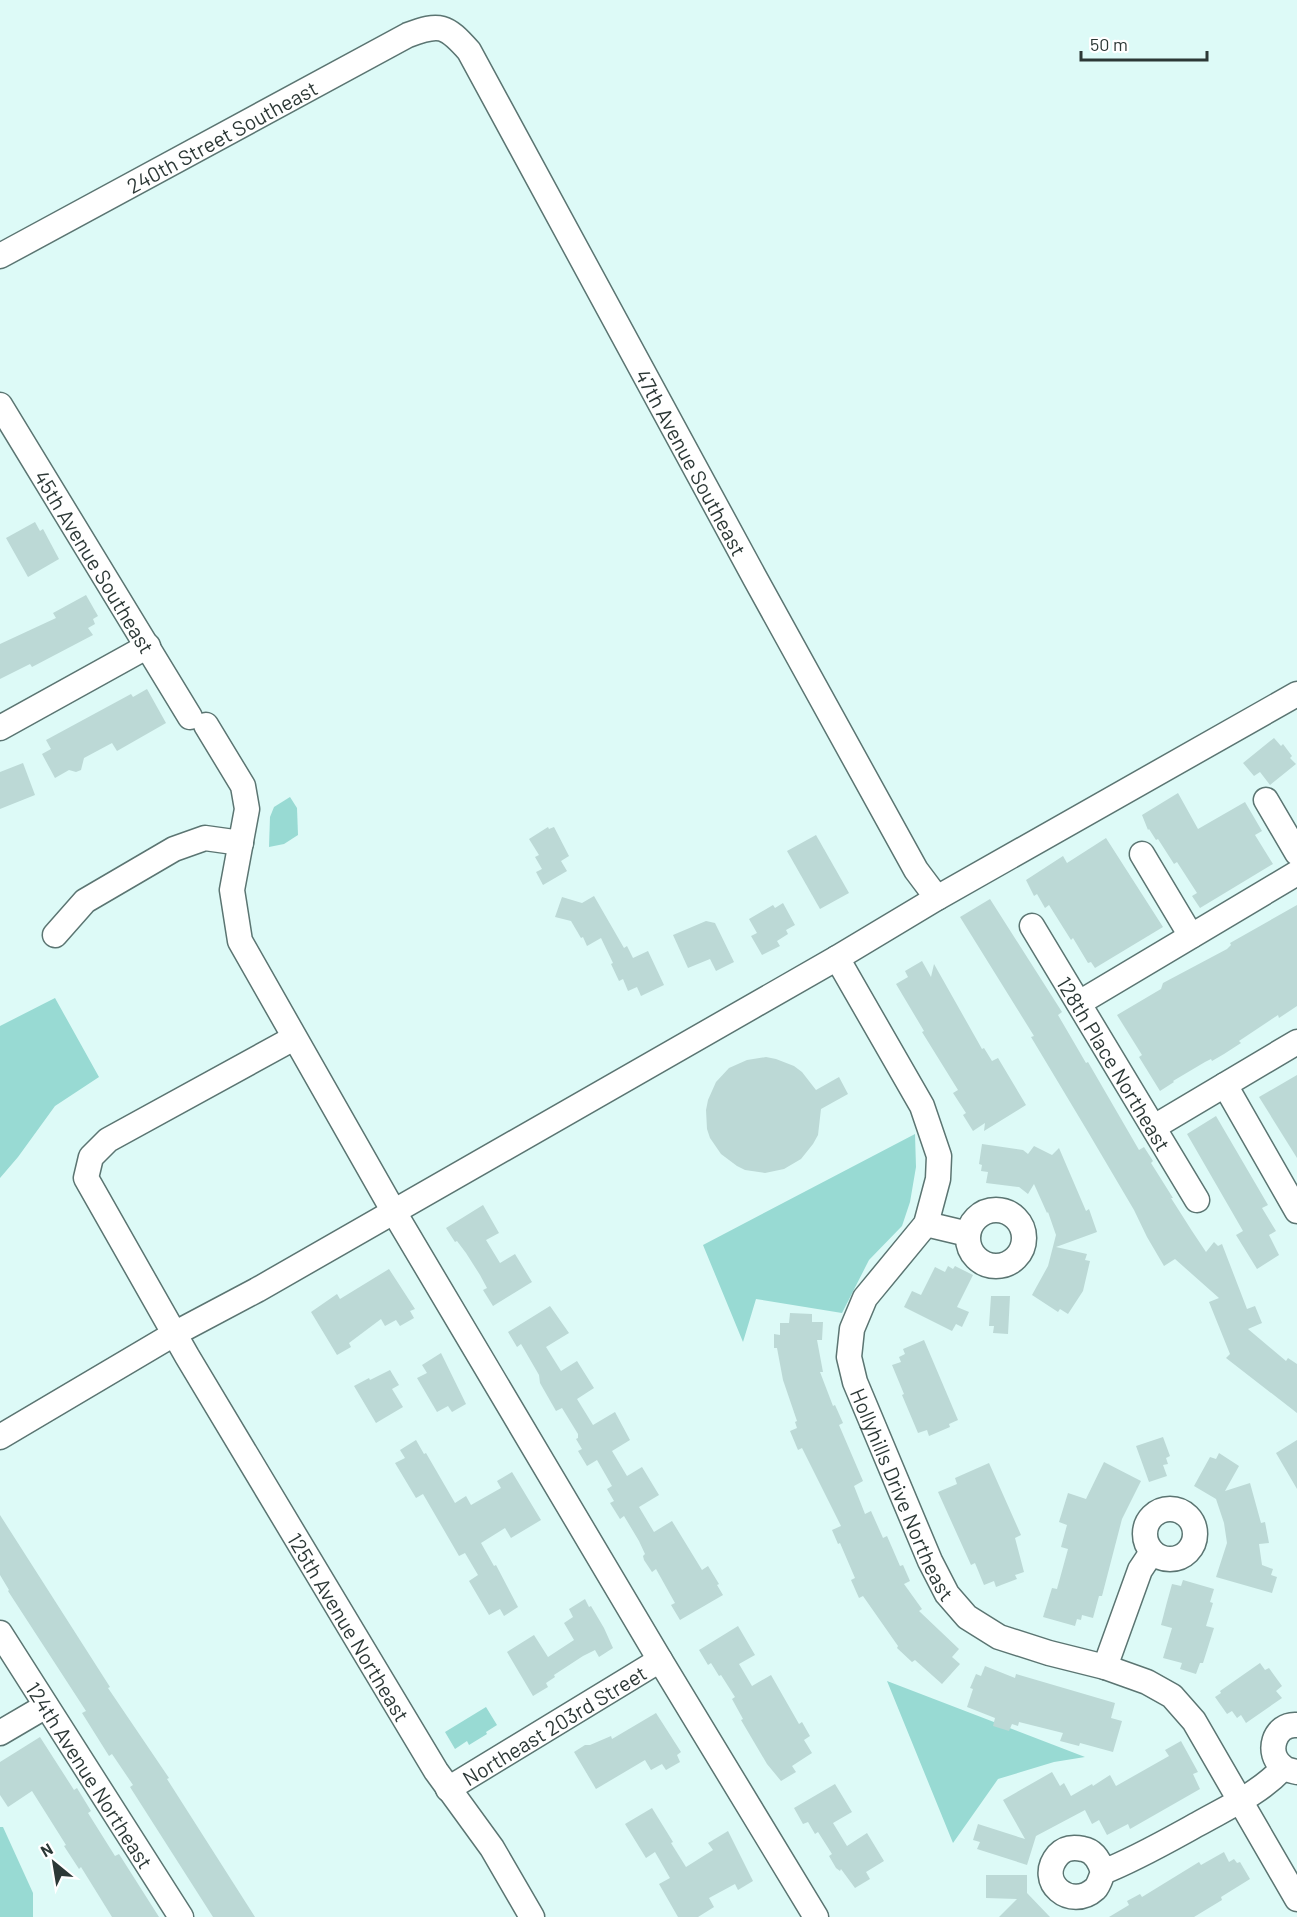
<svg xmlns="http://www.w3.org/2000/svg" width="1297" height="1917" viewBox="0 0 1297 1917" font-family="Barlow,sans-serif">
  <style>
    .green { fill: #98dad3 }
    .building { fill: #bcd9d6 }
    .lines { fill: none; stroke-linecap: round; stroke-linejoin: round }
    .minor-casing { stroke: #5b7572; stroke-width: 27 }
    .minor { stroke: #fff; stroke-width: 24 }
    .labels { text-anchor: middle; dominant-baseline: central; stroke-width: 6; stroke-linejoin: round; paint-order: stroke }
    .street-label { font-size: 21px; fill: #2c3836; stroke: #fff }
  </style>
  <rect width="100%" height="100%" fill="#ddfaf7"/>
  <g class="green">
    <path d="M 290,797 L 297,808 L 298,835 L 284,844 L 269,847 L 270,817 L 274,807 Z"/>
    <path d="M 55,998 L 99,1077 L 55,1106 L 18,1157 L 0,1178 L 0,1026 Z"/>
    <path d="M 915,1134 L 916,1167 L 910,1202 L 902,1226 L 869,1260 L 842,1313 L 756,1299 L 743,1342 L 703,1245 Z"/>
    <path d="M 887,1681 L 1085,1757 L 1054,1762 L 998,1779 L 953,1843 Z"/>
    <path d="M 486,1707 L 497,1725 L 486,1732 L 487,1734 L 469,1745 L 467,1741 L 455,1749 L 445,1732 Z"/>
    <path d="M 0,1827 L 3,1827 L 33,1893 L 33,1917 L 0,1917 Z"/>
  </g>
  <g class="building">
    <path d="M 35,522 L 40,531 L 43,529 L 59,559 L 28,577 L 6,538 Z"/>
    <path d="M 86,595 L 98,616 L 93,619 L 95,624 L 88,628 L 93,635 L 32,667 L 30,664 L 0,679 L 0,644 L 56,618 L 53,613 Z"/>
    <path d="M 147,689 L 166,723 L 117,751 L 112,743 L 84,758 L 81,770 L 76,772 L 69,770 L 55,778 L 42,754 L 51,749 L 46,740 L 131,694 L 133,697 Z"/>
    <path d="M 1274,738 L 1281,746 L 1283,744 L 1292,756 L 1290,758 L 1296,764 L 1270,785 L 1260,772 L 1254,776 L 1243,763 Z"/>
    <path d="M 23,763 L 35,795 L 0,809 L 0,772 Z"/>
    <path d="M 1178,793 L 1198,829 L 1245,802 L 1262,831 L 1255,835 L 1273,864 L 1200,908 L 1192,896 L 1197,893 L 1177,862 L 1174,864 L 1158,839 L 1156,840 L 1149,829 L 1148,830 L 1142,815 Z"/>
    <path d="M 548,827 L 549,829 L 554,827 L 569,856 L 561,861 L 567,871 L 543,885 L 536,872 L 542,869 L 535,857 L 539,855 L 529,839 Z"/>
    <path d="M 816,835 L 849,893 L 820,909 L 787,851 Z"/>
    <path d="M 1106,838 L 1163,927 L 1095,968 L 1091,962 L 1088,963 L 1073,938 L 1071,940 L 1049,905 L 1045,908 L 1037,894 L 1034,896 L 1026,880 L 1063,856 L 1067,863 Z"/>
    <path d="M 594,896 L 624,948 L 627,946 L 633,958 L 648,951 L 664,985 L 641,996 L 637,987 L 628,991 L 623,979 L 619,981 L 611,964 L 613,963 L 601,938 L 587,946 L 583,937 L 581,938 L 571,921 L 555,917 L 562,897 L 582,903 Z"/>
    <path d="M 990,899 L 1062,1012 L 1058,1015 L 1086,1063 L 1088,1062 L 1139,1150 L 1144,1147 L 1153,1161 L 1151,1163 L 1173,1198 L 1171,1198 L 1192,1231 L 1206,1252 L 1214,1242 L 1218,1246 L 1222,1244 L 1247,1309 L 1255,1306 L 1262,1323 L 1248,1329 L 1286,1361 L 1288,1358 L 1297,1364 L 1297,1413 L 1226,1358 L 1230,1354 L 1209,1302 L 1219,1298 L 1175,1259 L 1164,1266 L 1147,1237 L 1134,1210 L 1088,1132 L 1031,1037 L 1034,1036 L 960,917 Z"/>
    <path d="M 783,903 L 795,925 L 786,930 L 788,934 L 777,941 L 780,946 L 762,955 L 751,936 L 757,933 L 749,919 L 773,905 L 775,908 Z"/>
    <path d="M 1297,905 L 1297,1006 L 1279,1018 L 1278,1015 L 1239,1041 L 1241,1043 L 1224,1054 L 1212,1061 L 1211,1059 L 1205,1062 L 1173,1081 L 1174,1082 L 1160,1091 L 1139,1057 L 1142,1055 L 1117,1015 L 1161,989 L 1163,983 L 1227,949 L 1231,945 L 1230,943 Z"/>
    <path d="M 706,921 L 715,923 L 734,962 L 716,971 L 710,959 L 688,968 L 673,935 Z"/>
    <path d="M 922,961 L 931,977 L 934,964 L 982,1049 L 984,1048 L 992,1061 L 998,1058 L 1026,1105 L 984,1131 L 985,1123 L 973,1131 L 963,1115 L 966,1113 L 953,1093 L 958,1090 L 922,1032 L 924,1031 L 896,984 L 908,977 L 905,971 Z"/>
    <path d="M 766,1057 L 776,1059 L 794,1066 L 802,1072 L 816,1090 L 839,1077 L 848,1094 L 821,1109 L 818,1135 L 813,1144 L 801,1159 L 784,1169 L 765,1173 L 745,1170 L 737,1166 L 721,1154 L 710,1138 L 707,1129 L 706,1110 L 708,1100 L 716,1082 L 729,1068 L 747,1060 Z"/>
    <path d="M 1297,1075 L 1297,1158 L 1259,1097 Z"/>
    <path d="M 1216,1116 L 1268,1205 L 1262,1208 L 1276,1231 L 1269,1235 L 1279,1255 L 1257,1269 L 1236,1235 L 1243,1231 L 1187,1134 Z"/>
    <path d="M 982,1144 L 1023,1150 L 1028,1154 L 1034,1146 L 1052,1155 L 1059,1148 L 1086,1211 L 1089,1209 L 1097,1232 L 1056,1247 L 1087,1254 L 1085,1260 L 1090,1261 L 1083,1291 L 1068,1314 L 1060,1309 L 1058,1312 L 1032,1295 L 1048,1266 L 1056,1235 L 1048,1212 L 1047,1213 L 1034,1184 L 1028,1194 L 1019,1187 L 986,1183 L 988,1172 L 981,1171 L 982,1165 L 979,1164 Z"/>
    <path d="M 483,1205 L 499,1233 L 486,1240 L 500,1263 L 515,1254 L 532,1282 L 493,1306 L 483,1290 L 487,1288 L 480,1275 L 466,1253 L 457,1241 L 455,1242 L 446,1228 Z"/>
    <path d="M 948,1266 L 953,1269 L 955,1266 L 973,1275 L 957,1307 L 969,1312 L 962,1327 L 956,1324 L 952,1331 L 904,1307 L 912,1291 L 921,1295 L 935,1267 L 945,1272 Z"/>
    <path d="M 389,1269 L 415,1309 L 410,1311 L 414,1318 L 400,1326 L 396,1320 L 385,1326 L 381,1319 L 349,1343 L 351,1347 L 337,1355 L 311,1312 L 337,1294 L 340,1299 Z"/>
    <path d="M 991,1296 L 1010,1296 L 1008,1334 L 993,1333 L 994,1326 L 989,1326 Z"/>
    <path d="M 550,1306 L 569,1333 L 546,1347 L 561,1371 L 577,1361 L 594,1388 L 577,1399 L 593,1425 L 615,1412 L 630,1440 L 612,1451 L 627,1476 L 642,1467 L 659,1495 L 639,1507 L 654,1532 L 672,1521 L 702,1570 L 708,1566 L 719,1584 L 717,1585 L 723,1595 L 680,1620 L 671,1605 L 675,1603 L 656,1569 L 652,1572 L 644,1560 L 643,1556 L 645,1554 L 639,1541 L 624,1516 L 620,1519 L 610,1503 L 614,1501 L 607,1489 L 612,1486 L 597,1460 L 587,1466 L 578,1451 L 582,1449 L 576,1439 L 578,1438 L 578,1434 L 562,1408 L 556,1411 L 540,1383 L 539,1375 L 521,1344 L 517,1347 L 508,1332 Z"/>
    <path d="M 790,1313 L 812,1314 L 812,1322 L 823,1322 L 822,1340 L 817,1340 L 823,1372 L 820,1372 L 833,1406 L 835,1405 L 843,1423 L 839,1425 L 863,1481 L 854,1486 L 865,1514 L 871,1511 L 883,1538 L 887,1536 L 900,1566 L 903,1565 L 910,1581 L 904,1584 L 922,1609 L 919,1611 L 959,1649 L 952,1657 L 960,1664 L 942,1684 L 915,1660 L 912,1662 L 897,1648 L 898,1646 L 863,1596 L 859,1598 L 851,1580 L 855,1578 L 840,1543 L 838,1544 L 832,1530 L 841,1526 L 802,1448 L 798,1450 L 790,1431 L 797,1428 L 795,1422 L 797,1421 L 783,1380 L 777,1348 L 774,1348 L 774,1334 L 780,1335 L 780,1323 L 789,1323 Z"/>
    <path d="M 924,1340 L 958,1420 L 949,1424 L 950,1427 L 929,1436 L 927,1430 L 918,1433 L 902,1395 L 904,1394 L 892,1365 L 901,1362 L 899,1357 L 905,1354 L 903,1349 Z"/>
    <path d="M 441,1353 L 466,1404 L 452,1412 L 448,1406 L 437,1412 L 417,1378 L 427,1373 L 422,1365 Z"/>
    <path d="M 390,1370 L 399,1385 L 392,1389 L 403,1407 L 376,1423 L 354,1386 L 369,1378 L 370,1380 Z"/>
    <path d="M 1163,1437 L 1170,1456 L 1166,1458 L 1168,1464 L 1163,1465 L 1167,1476 L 1149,1482 L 1136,1446 Z"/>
    <path d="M 416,1440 L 424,1454 L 426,1453 L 455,1503 L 466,1496 L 471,1505 L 501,1488 L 497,1481 L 512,1472 L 541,1520 L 511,1538 L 505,1528 L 481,1543 L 494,1566 L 496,1565 L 518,1607 L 504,1616 L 500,1609 L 489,1615 L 469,1581 L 478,1575 L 465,1553 L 459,1556 L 423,1494 L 416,1498 L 395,1463 L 405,1458 L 400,1450 Z"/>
    <path d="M 1297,1440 L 1297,1489 L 1276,1453 Z"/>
    <path d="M 1219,1453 L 1239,1466 L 1225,1491 L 1250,1483 L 1261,1523 L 1265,1522 L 1269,1543 L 1259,1544 L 1262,1565 L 1273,1569 L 1271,1575 L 1277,1577 L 1272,1593 L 1216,1577 L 1227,1543 L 1224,1523 L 1216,1499 L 1194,1486 L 1210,1457 L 1216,1459 Z"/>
    <path d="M 1104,1462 L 1141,1481 L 1122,1519 L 1102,1596 L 1099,1596 L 1093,1618 L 1082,1615 L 1081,1620 L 1077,1619 L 1075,1626 L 1043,1617 L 1052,1588 L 1057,1589 L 1068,1549 L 1061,1547 L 1067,1525 L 1059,1522 L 1068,1493 L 1086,1499 Z"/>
    <path d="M 989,1463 L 1021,1535 L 1015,1538 L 1024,1572 L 1015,1575 L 1017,1579 L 996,1587 L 994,1581 L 984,1585 L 975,1563 L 971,1565 L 938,1492 L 957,1484 L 955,1478 Z"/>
    <path d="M 0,1515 L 110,1687 L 108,1688 L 169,1778 L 167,1779 L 255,1917 L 213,1917 L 130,1787 L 133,1785 L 112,1754 L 109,1756 L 82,1713 L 86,1711 L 8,1591 L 9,1590 L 0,1575 Z"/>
    <path d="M 1183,1580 L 1214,1589 L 1210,1602 L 1213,1603 L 1206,1626 L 1214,1628 L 1203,1663 L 1200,1663 L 1196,1674 L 1180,1669 L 1182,1663 L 1163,1658 L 1172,1628 L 1161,1625 L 1167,1602 L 1172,1584 L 1181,1586 Z"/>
    <path d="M 585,1599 L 589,1607 L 591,1606 L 604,1628 L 613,1648 L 599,1657 L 595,1650 L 583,1656 L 557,1673 L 554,1675 L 555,1677 L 546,1683 L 548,1687 L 533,1696 L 507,1652 L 534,1635 L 548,1657 L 574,1640 L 564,1623 L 573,1617 L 569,1609 Z"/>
    <path d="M 738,1626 L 755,1655 L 739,1664 L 752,1686 L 771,1675 L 799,1724 L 802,1722 L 810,1736 L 804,1740 L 812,1753 L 792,1766 L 796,1772 L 781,1781 L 767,1764 L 741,1720 L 743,1719 L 732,1699 L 735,1697 L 721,1675 L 719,1676 L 711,1663 L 708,1665 L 699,1650 Z"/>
    <path d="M 1260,1663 L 1265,1670 L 1269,1668 L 1282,1686 L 1276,1691 L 1282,1698 L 1246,1723 L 1241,1715 L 1237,1718 L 1232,1711 L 1227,1714 L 1215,1697 L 1221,1693 L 1220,1691 Z"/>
    <path d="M 985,1666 L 1015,1678 L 1016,1674 L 1115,1703 L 1111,1718 L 1122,1721 L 1113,1752 L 1080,1743 L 1079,1746 L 1060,1741 L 1063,1733 L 1019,1722 L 1018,1726 L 1012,1724 L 1009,1731 L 993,1726 L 995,1718 L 967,1707 L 973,1689 L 970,1688 L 976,1674 L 981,1676 Z"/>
    <path d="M 656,1713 L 681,1752 L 677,1755 L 680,1762 L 666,1770 L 662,1764 L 651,1770 L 645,1760 L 596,1789 L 574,1752 L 585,1745 L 590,1745 L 611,1736 L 612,1739 Z"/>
    <path d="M 40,1737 L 74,1790 L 77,1788 L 91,1811 L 88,1813 L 115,1856 L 119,1854 L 159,1917 L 112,1917 L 81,1867 L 79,1869 L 64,1846 L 66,1845 L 32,1791 L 8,1807 L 0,1795 L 0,1762 Z"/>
    <path d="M 1181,1741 L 1198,1772 L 1193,1774 L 1200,1789 L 1130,1829 L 1128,1824 L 1107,1835 L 1099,1820 L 1092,1824 L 1085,1810 L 1036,1836 L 1027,1865 L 977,1849 L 980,1842 L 973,1840 L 978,1824 L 1025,1839 L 1003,1800 L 1052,1772 L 1060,1786 L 1064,1783 L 1071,1796 L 1092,1784 L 1093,1786 L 1110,1775 L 1116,1786 L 1169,1756 L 1165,1750 Z"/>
    <path d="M 835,1784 L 852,1812 L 833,1823 L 847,1846 L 867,1833 L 884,1861 L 866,1872 L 870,1879 L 855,1888 L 841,1869 L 840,1871 L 836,1868 L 829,1856 L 832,1854 L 818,1832 L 815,1834 L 808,1822 L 803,1824 L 794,1808 Z"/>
    <path d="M 652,1808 L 673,1842 L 671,1843 L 686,1867 L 713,1850 L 708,1843 L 728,1831 L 753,1881 L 738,1890 L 735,1884 L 709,1898 L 714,1907 L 698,1917 L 678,1917 L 659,1884 L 670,1878 L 655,1852 L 646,1858 L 625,1824 Z"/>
    <path d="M 1224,1852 L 1229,1862 L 1234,1859 L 1237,1863 L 1240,1862 L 1250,1879 L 1221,1897 L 1222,1900 L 1194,1917 L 1109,1917 L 1129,1905 L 1127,1901 L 1140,1894 L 1142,1897 L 1199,1862 L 1201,1865 Z"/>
    <path d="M 986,1875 L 1027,1875 L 1027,1893 L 1050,1917 L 999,1917 L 1017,1899 L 986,1898 Z"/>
  </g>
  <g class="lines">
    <g class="minor-casing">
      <g id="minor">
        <path id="s1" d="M 0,256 L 408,35 C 440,23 446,25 469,51 L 756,580 L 916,870 L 937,898"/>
        <path id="s2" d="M 0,405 L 190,717"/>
        <path d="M 206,725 L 243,786 L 247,809 L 232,890 L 240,941 L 394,1212 L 660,1660 L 816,1917"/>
        <path d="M 0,728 L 148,646"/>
        <path d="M 1266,800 L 1297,853"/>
        <path d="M 1142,854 L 1191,936"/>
        <path id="s3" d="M 1032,926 L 1197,1200"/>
        <path d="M 55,935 L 85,901 L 174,849 L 205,838 L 241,843"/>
        <path id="s4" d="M 837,958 L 922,1106 L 939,1156 L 938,1179 L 926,1224 L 865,1298 L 852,1329 L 849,1357 L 855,1382 L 930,1561 L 947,1594 L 967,1617 L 999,1637 L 1049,1653 L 1105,1667 L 1147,1682 L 1172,1696 L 1194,1721 L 1297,1899"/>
        <path d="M 1079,1003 L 1297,873"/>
        <path id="s5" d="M 294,1038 L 108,1140 L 91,1157 L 86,1178 L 187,1356 L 436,1771 L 492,1848 L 532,1917"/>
        <path d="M 1225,1085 L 1297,1211"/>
        <path d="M 1154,1127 L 1297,1042"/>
        <circle cx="996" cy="1238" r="28"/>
        <path d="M 926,1224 L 968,1234"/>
        <path d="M 0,1437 L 174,1334 L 257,1290 L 837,958 L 937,898 L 1297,694"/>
        <circle cx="1170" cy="1534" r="25"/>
        <path id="s6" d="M 0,1633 L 181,1917"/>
        <path d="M 1105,1667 L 1140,1570 L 1152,1552"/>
        <path d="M 1297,1725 C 1274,1723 1265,1754 1283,1767 C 1286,1770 1293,1771 1297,1772"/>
        <path d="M 0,1733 L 46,1706"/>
        <path id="s7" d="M 448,1789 L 660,1660"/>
        <path d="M 1103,1872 C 1100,1862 1095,1851 1083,1849 C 1074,1847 1065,1847 1058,1855 C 1035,1882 1071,1911 1095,1889 C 1099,1885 1101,1877 1103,1872 C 1136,1859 1167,1841 1198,1824 C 1228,1807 1260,1793 1283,1768"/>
      </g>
    </g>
    <use href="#minor" class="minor"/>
  </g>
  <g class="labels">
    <g class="street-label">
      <text stroke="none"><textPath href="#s1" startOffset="252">240th Street Southeast</textPath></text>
      <text stroke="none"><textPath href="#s1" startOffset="1002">47th Avenue Southeast</textPath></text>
      <text stroke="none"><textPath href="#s2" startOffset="183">45th Avenue Southeast</textPath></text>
      <text stroke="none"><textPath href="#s3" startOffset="160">128th Place Northeast</textPath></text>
      <text stroke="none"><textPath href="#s4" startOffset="598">Hollyhills Drive Northeast</textPath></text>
      <text stroke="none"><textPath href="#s5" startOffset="778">125th Avenue Northeast</textPath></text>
      <text stroke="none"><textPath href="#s7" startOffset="124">Northeast 203rd Street</textPath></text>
      <text stroke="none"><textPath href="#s6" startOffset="168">124th Avenue Northeast</textPath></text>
    </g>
  </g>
  <g transform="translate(54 1863) rotate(330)" stroke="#ffffff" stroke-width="4.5" paint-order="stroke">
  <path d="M0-4.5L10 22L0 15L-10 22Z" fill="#2c3836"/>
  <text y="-9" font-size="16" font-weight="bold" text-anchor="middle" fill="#2c3836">N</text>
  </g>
  <path d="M1081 51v9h126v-9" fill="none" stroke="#2c3836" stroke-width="3"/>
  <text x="1090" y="51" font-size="18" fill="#2c3836" stroke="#ffffff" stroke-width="4.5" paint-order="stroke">50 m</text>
</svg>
